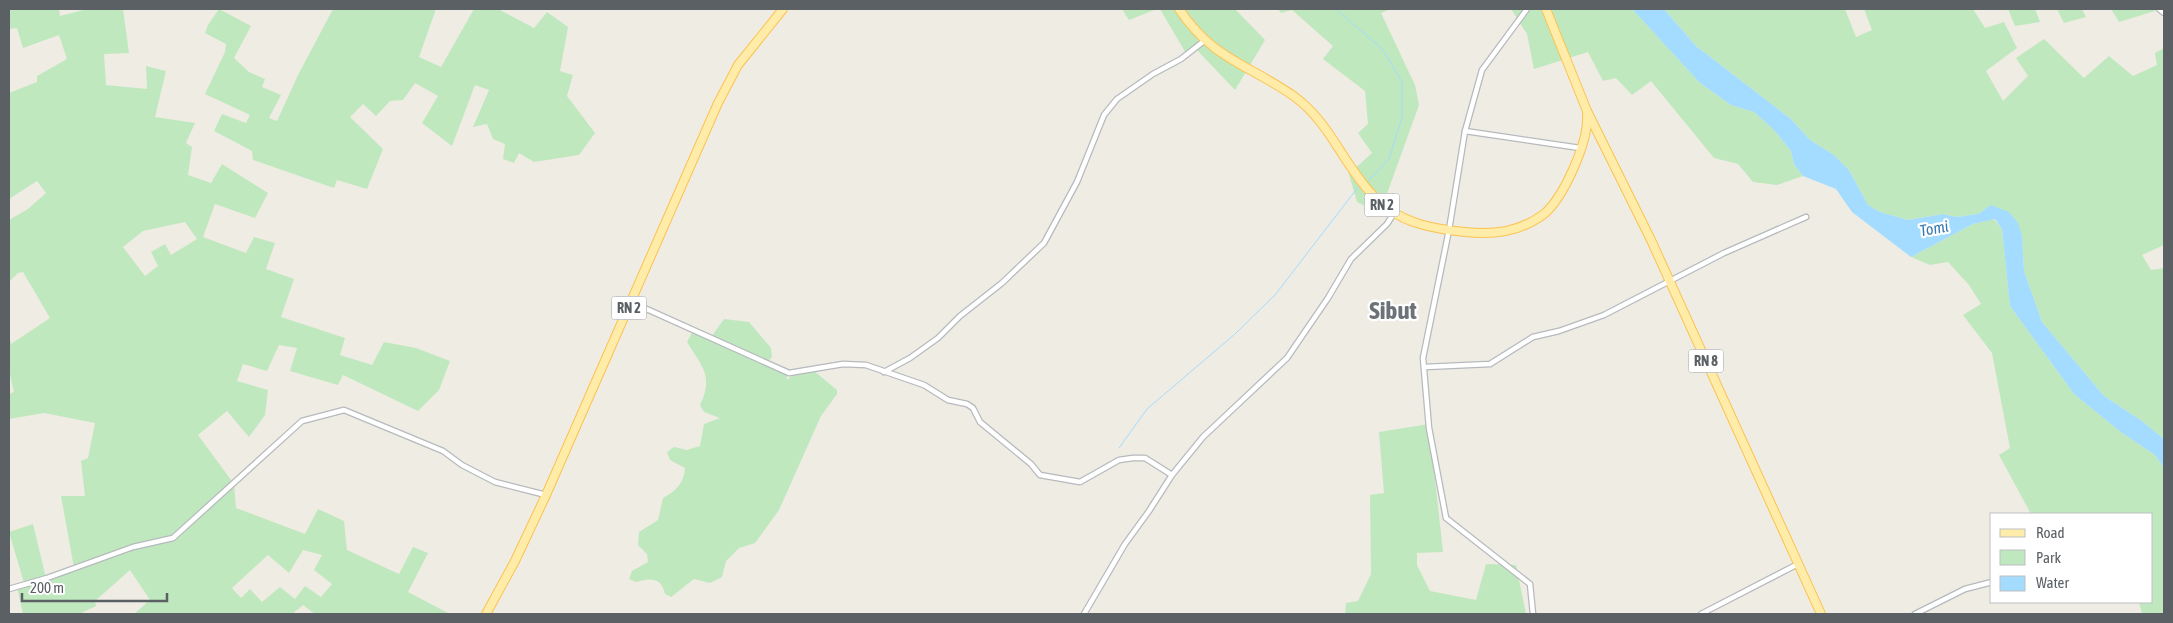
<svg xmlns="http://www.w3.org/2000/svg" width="2173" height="623" viewBox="0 0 2173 623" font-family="'Asap Condensed',sans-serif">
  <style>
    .green { fill: #c0e8be; fill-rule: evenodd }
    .water { fill: #a4dcff }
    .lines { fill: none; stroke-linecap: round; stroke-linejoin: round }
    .stream { stroke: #a4dcff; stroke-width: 1 }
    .minor-casing { stroke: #b6babe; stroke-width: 7 }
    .primary-casing { stroke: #fbc251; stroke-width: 10 }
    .minor { stroke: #fff; stroke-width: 4.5 }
    .primary { stroke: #ffeca9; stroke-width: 8 }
    .labels { text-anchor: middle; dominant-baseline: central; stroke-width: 4.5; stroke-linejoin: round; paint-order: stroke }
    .shield { fill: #fff; stroke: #8c9093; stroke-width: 1 }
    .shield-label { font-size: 14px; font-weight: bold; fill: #5b6065 }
    .water-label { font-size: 16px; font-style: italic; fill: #3778af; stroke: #fff }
    .town-label { font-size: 25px; font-weight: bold; fill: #6c7277; stroke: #fff }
  </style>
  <rect width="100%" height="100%" fill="#efece3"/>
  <g class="green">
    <path d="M 9,9 L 59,9 L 60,16 L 87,9 L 123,9 L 129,53 L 104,54 L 106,85 L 147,89 L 146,66 L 166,71 L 155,117 L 195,123 L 186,143 L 192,147 L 188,175 L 211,183 L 222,164 L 268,193 L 255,218 L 215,204 L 203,237 L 246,253 L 254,237 L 275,243 L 266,269 L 294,279 L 281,317 L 345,338 L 340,355 L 372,365 L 384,342 L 416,348 L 450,361 L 439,390 L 418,411 L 343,375 L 338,385 L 290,371 L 297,348 L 279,345 L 267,371 L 243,364 L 237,381 L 268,390 L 265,415 L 249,437 L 227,411 L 198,435 L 234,484 L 236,508 L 305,534 L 318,509 L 344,521 L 347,550 L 399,574 L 413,547 L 428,553 L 408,592 L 450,614 L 315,614 L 303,605 L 292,614 L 134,614 L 150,600 L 130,570 L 95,601 L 96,606 L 79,614 L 23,614 L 17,587 L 24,583 L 9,532 L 33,524 L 46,578 L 74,568 L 61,496 L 85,496 L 81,461 L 88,458 L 95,423 L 44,413 L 9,419 L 9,394 L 14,392 L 9,371 L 9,335 L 11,344 L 50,318 L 23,272 L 18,273 L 9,282 L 9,220 L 28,209 L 46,193 L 37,181 L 9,199 L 9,93 L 37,82 L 37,76 L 67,59 L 59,35 L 23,48 L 17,28 L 9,29 ZM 185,222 L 197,239 L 171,255 L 165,244 L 151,252 L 158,266 L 145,276 L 123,247 L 143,231 ZM 303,550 L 322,555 L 314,570 L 332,584 L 321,597 L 305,586 L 295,599 L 280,587 L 262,602 L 250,589 L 241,598 L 232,588 L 268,555 L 289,573 Z"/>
    <path d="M 219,9 L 251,26 L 234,58 L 249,72 L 265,79 L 262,87 L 281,95 L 269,118 L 277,121 L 298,75 L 333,9 L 436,9 L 419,57 L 441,67 L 474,9 L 498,9 L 534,28 L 547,12 L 568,27 L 560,71 L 573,75 L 567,96 L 595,133 L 579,155 L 534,162 L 519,153 L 514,163 L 503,159 L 505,144 L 493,139 L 487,124 L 473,127 L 489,90 L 475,85 L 452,146 L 422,123 L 438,96 L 415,83 L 403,100 L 390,101 L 376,116 L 363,104 L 350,117 L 383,149 L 367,189 L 337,180 L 334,188 L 253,160 L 252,151 L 214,131 L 222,114 L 246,123 L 250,115 L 205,94 L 225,52 L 226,44 L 205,33 L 208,25 Z"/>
    <path d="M 1122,9 L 1157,9 L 1129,20 Z"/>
    <path d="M 1160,9 L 1235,9 L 1265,40 L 1235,90 L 1196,49 L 1187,55 Z"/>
    <path d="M 1278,9 L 1391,9 L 1381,13 L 1415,85 L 1419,105 L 1380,213 L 1357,202 L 1349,174 L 1372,153 L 1358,133 L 1368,124 L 1365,91 L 1323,59 L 1333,46 L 1292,10 L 1281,13 Z"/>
    <path d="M 1511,9 L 1632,9 L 1700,83 L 1731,105 L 1754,112 L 1774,130 L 1791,151 L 1794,164 L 1803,176 L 1777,185 L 1753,182 L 1738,164 L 1714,158 L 1651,81 L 1632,95 L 1616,78 L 1603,81 L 1588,52 L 1534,69 L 1527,34 Z"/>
    <path d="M 1664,9 L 1845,9 L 1856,37 L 1872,30 L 1864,9 L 1973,9 L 1985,28 L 2004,22 L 2017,48 L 1986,71 L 2003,101 L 2028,76 L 2016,58 L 2044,39 L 2084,78 L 2109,56 L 2133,76 L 2157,65 L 2155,53 L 2164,48 L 2164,245 L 2142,255 L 2151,270 L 2164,268 L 2164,439 L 2142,421 L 2104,396 L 2042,322 L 2024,271 L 2022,236 L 1991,205 L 1978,214 L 1957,217 L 1943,214 L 1908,220 L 1880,212 L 1868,205 L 1849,170 L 1834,155 L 1810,140 L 1791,119 L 1696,46 Z"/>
    <path d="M 2008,9 L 2035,9 L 2040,22 L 2015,26 Z"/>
    <path d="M 2057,9 L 2082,9 L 2086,17 L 2064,23 Z"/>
    <path d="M 2111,9 L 2154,9 L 2155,11 L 2119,22 Z"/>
    <path d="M 1994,219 L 2002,229 L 2010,306 L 2074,394 L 2122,433 L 2155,455 L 2164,468 L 2164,614 L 2142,614 L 2139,602 L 2152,602 L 2152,514 L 2031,514 L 1999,455 L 2010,448 L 1992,353 L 1963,315 L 1981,304 L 1969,285 L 1948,262 L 1930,265 L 1911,257 L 1973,224 Z"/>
    <path d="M 724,319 L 749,322 L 771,348 L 772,357 L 764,366 L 786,367 L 787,380 L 793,375 L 814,371 L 837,390 L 837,394 L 821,416 L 779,510 L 755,543 L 739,548 L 726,561 L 722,577 L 710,583 L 694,579 L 671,597 L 665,594 C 661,577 651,578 636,582 L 629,579 L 632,571 L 648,562 L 647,554 L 638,545 L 639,532 L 658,520 L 663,498 C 676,491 684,483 685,468 L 670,460 L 667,452 L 674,447 L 687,450 L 700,446 L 704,424 L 720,418 L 704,412 L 700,405 C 714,376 702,367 687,342 L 693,331 L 701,330 L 705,338 L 709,340 Z"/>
    <path d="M 1429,424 L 1443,552 L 1417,553 L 1417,565 L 1430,591 L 1476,600 L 1486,564 L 1516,565 L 1526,614 L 1345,614 L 1346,603 L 1358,601 L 1371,574 L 1370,495 L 1384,493 L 1379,432 Z"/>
  </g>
  <path class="water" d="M 1632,9 L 1664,9 L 1696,46 L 1791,119 L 1810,140 L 1834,155 L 1849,170 L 1868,205 L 1880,212 L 1908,220 L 1943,214 L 1957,217 L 1978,214 L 1991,205 L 2009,212 L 2018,223 L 2022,236 L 2024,271 L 2042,322 L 2104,396 L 2142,421 L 2164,439 L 2164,468 L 2155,455 L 2122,433 L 2074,394 L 2010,306 L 2002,229 L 1995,219 L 1973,224 L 1911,257 L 1852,212 L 1836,189 L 1803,176 L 1794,164 L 1791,151 L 1774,130 L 1754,112 L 1731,105 L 1700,83 Z"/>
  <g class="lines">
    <g class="stream">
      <path d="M 1336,9 L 1383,50 L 1402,82 L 1402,117 L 1389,159 L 1367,182"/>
      <path d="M 1119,448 L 1147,409 L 1235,334 L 1275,295 L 1359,186"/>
    </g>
    <g class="minor-casing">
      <g id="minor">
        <path d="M 1527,9 L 1482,70 L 1465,131 L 1449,230 L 1423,358 L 1429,428 L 1446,518 L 1530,584 L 1533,614"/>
        <path d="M 2159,9 L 2164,13"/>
        <path d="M 1465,131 L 1580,148"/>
        <path d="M 631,302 L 789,373 L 843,364 L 866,365 L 924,385 L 948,400 L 967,404 L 973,408 L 980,422 L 1031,464 L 1040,475 L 1080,482 L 1119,460 L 1133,458 L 1145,458 L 1172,475"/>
        <path d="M 1425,367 L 1490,364 L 1533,337 L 1559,331 L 1604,315 L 1724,253 L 1806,217"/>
        <path d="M 884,372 L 910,358 L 938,338 L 960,316 L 1002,283 L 1044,243 L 1077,182 L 1104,115 L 1117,99 L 1153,74 L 1181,59 L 1204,41"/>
        <path d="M 9,589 L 47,578 L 133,547 L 173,538 L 302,421 L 344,410 L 443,451 L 462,465 L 495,482 L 546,495"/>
        <path d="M 1084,614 L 1125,544 L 1149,511 L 1172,475 L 1203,437 L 1287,358 L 1328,298 L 1351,259 L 1387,224 L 1394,213"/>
        <path d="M 1701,614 L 1798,564"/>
        <path d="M 1915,614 L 1965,589 L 1992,582"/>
      </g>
    </g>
    <g class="primary-casing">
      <g id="primary">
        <path d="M 1179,9 C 1214,61 1249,64 1295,97 C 1314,111 1327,130 1339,149 C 1376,207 1394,225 1465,232 C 1494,235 1520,232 1544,214 C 1564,197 1589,141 1587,115"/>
        <path d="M 1546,9 L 1587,111 L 1651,240 L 1821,614"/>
        <path d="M 486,614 L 515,561 L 546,495 L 718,103 L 738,65 L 783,9"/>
      </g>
    </g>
    <use href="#minor" class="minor"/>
    <use href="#primary" class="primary"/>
  </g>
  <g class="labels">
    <g class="shield">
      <rect x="1364.5" y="193.5" width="35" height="23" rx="4"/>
      <rect x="611.5" y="296.5" width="35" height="23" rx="4"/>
      <rect x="1688.5" y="349.5" width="35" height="23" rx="4"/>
    </g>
    <g class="shield-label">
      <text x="1382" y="205">RN 2</text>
      <text x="629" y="308">RN 2</text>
      <text x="1706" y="361">RN 8</text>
    </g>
    <g class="water-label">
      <text transform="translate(1934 228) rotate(-10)">Tomi</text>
    </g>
    <g class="town-label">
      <text x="1393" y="310">Sibut</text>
    </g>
  </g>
  <rect width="2173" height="623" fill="none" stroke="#5b6065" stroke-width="20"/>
  <rect x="1990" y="513" width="162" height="90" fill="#ffffff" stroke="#bdbfc1"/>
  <rect x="2000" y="529" width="25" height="8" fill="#ffeca9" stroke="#bdbfc1"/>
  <text x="2036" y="538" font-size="15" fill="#5b6065">Road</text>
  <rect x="2000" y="550" width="25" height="15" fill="#c0e8be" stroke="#bdbfc1"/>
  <text x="2036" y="563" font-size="15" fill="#5b6065">Park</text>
  <rect x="2000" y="576" width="25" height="15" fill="#a4dcff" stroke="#bdbfc1"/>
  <text x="2036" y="588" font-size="15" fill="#5b6065">Water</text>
  <path d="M22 593v8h145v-8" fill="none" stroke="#5b6065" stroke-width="2.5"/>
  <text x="30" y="593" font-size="15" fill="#5b6065" stroke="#ffffff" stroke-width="4" paint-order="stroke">200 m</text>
</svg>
